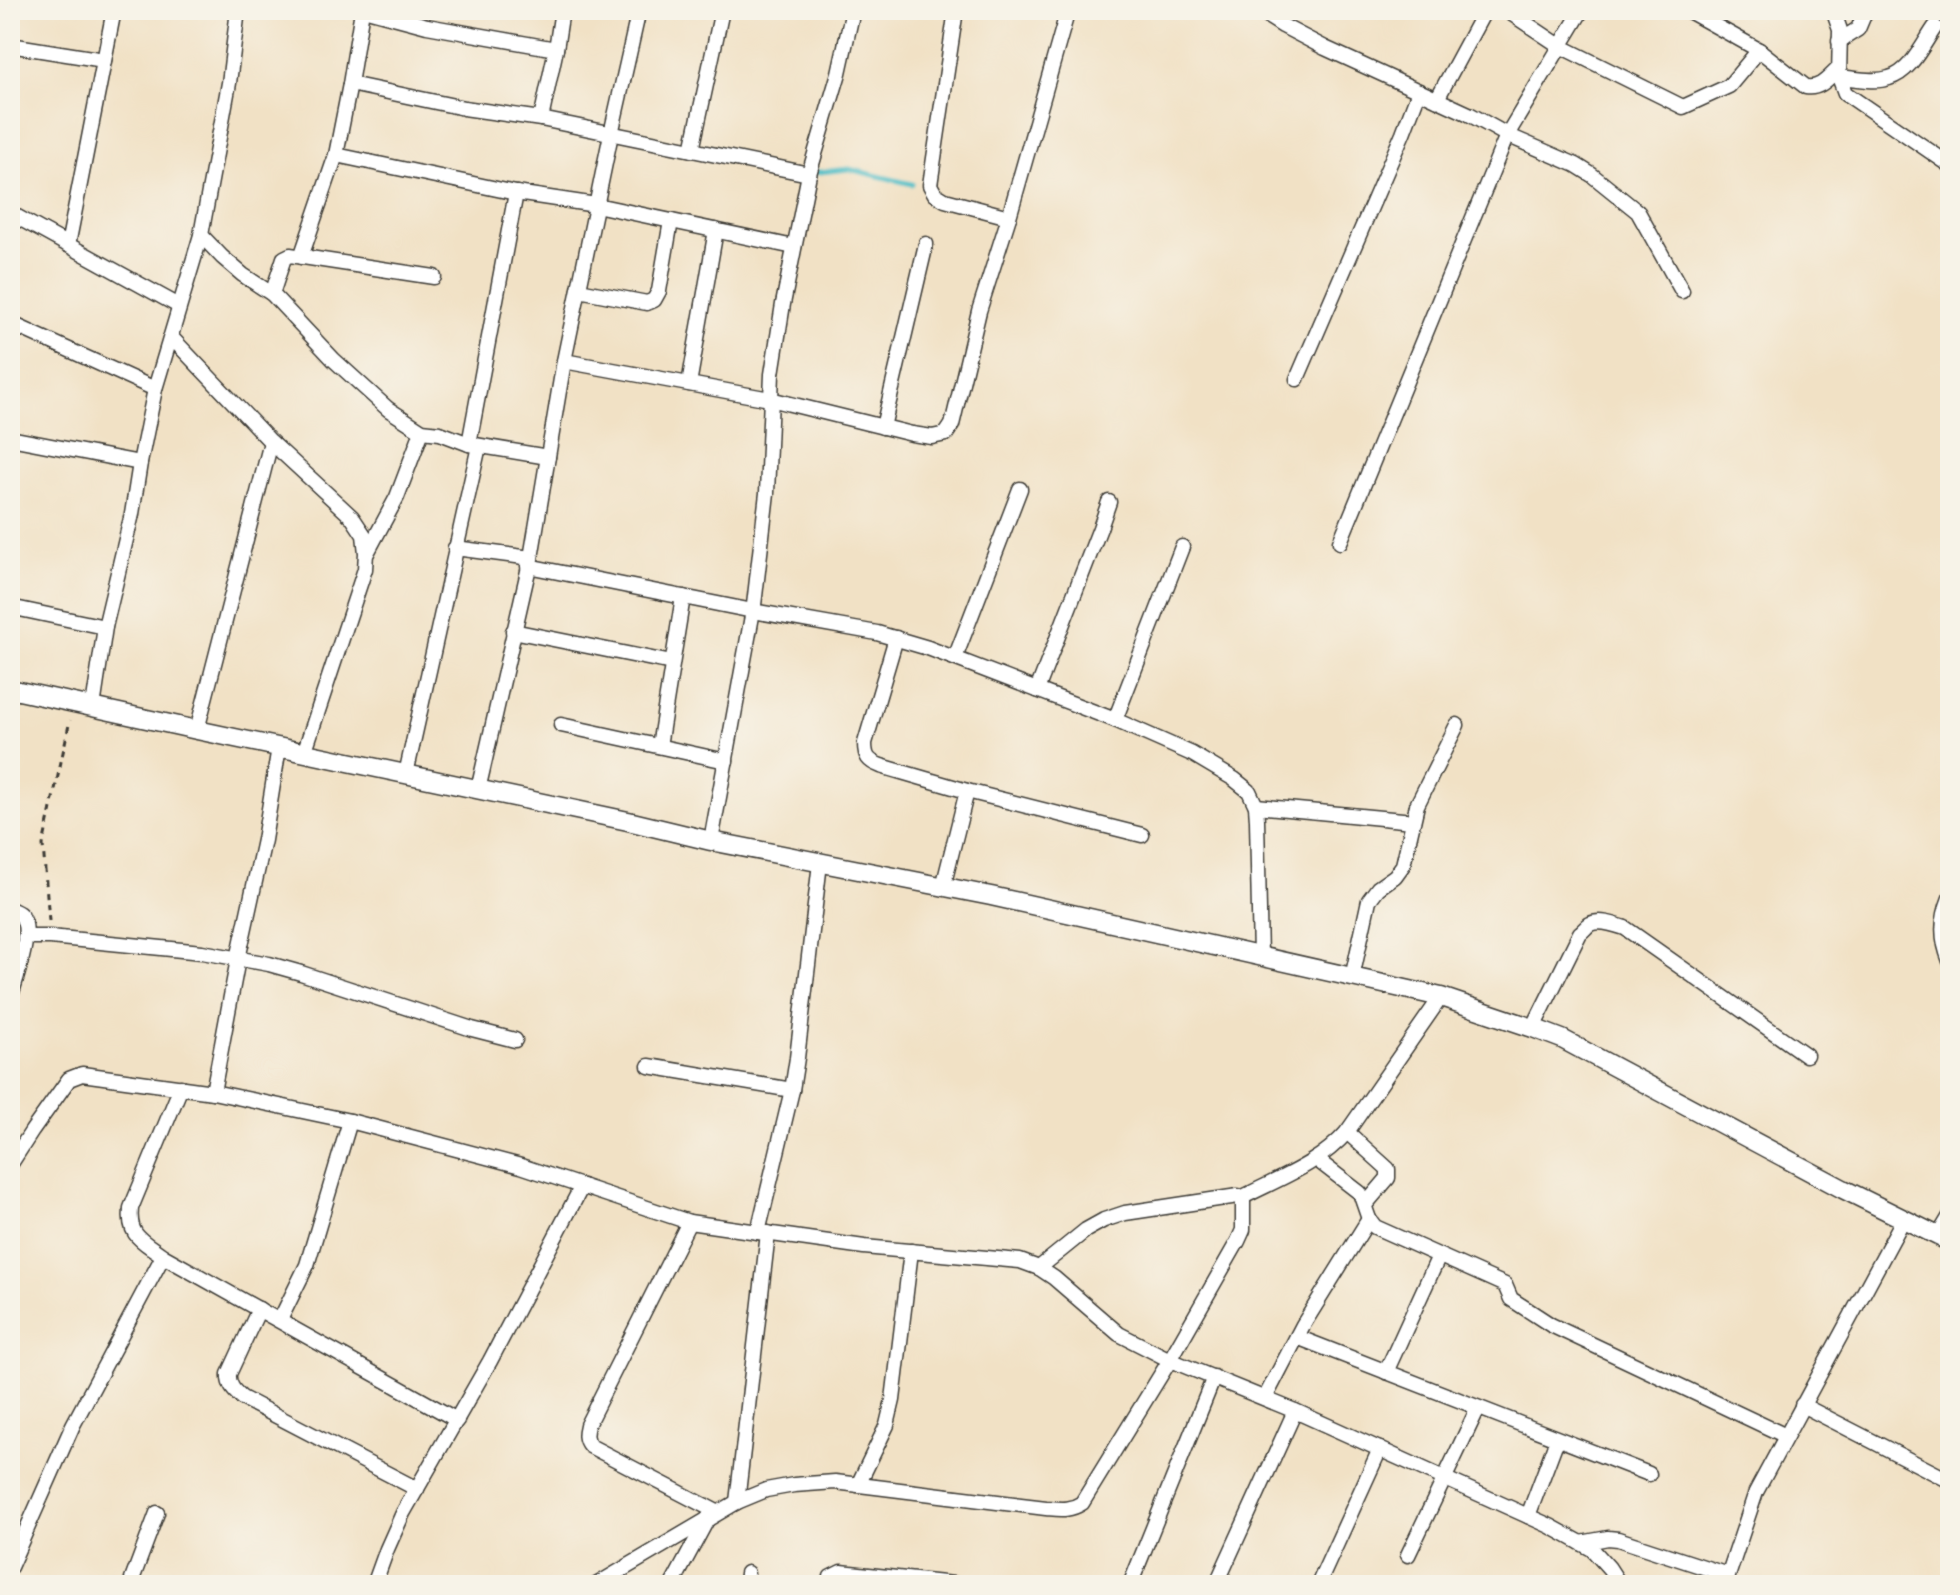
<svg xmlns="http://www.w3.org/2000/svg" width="1960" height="1595" viewBox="0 0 1960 1595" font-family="Dekko,sans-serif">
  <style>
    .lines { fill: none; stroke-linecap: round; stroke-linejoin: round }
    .stream { stroke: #4fbec6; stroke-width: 5 }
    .minor-casing { stroke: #3c3a35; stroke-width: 17 }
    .tertiary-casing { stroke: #3c3a35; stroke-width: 21 }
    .path { stroke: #3c3a35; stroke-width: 3; stroke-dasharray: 6 6; stroke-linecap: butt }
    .minor { stroke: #fff; stroke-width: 14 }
    .tertiary { stroke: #fff; stroke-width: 18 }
  </style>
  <rect width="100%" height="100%" fill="#f7f3e8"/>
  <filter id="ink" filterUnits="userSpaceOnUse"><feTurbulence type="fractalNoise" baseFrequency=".0125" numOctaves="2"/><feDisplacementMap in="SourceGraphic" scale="16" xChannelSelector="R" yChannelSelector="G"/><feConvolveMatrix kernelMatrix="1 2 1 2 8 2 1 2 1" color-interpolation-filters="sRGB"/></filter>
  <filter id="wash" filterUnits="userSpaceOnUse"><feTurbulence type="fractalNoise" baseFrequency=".006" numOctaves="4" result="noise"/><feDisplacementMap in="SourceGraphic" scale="32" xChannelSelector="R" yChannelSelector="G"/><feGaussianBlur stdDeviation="1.8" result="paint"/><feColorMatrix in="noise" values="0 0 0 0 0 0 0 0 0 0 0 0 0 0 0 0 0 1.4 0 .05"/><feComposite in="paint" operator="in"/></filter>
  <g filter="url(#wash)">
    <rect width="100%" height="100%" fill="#f1e1c5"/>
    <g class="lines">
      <path class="stream" d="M 810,173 L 849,169 L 912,184"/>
    </g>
  </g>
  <g filter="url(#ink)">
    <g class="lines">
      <g class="minor-casing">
        <g id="minor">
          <path d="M 367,10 L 427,26 L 556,49"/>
          <path d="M 956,10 L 930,185 L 935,194 L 945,200 L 1009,217"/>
          <path d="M 1258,10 L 1283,26 L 1325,48 L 1469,114 L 1507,135 L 1576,165 L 1592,175 L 1638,212 L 1682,291"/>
          <path d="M 1506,10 L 1560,46 L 1683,107 L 1729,86 L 1759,50"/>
          <path d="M 1687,10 L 1759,50 L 1806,87 C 1821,89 1828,78 1839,68"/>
          <path d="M 1833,10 L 1840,30 L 1839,77 L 1845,93 L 1950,165"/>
          <path d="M 1839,41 L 1858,29 L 1866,10"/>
          <path d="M 10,45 L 104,60"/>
          <path d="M 1839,77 C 1854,78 1874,83 1889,78 C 1911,72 1923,44 1935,27"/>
          <path d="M 350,84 L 464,108 L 541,119 L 809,174"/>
          <path d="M 1437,99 L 1485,10"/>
          <path d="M 541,119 L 556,49 L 562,10"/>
          <path d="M 692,150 L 722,10"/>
          <path d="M 336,155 L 516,193 L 596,205 L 794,247"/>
          <path d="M 10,213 L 179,306"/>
          <path d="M 201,235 L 222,257 L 243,275 L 272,294 L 334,360 L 388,409 L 422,431 L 440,433 L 469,444 L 548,457"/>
          <path d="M 68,245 L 114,10"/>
          <path d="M 301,257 L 336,155 L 350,84 L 362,10"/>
          <path d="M 579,290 L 647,303 L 654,300 L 659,291 L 671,221"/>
          <path d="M 272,294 L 284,258 L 290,255 L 434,277"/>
          <path d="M 10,323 L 155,389"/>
          <path d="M 171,337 L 271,442 L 352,517 L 364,535 L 366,553 L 365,569 L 304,753"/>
          <path d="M 564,361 L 770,399 L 912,434 L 932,437 L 946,434 L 952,425 L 979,311 L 1009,217 L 1068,10"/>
          <path d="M 1297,379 L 1403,133 L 1419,91"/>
          <path d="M 689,384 L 716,230"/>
          <path d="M 883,427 L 926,244"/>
          <path d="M 10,438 L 140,463"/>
          <path d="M 469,444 L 516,193"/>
          <path d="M 1340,542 L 1507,135 L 1582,10"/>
          <path d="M 455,548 L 531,558"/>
          <path d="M 367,553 L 397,497 L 422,431"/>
          <path d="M 528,566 L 753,611 L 877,633 L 928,648 L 1115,720 L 1192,754 L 1234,779 L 1249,791 L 1256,806 L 1257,820 L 1260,957"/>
          <path d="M 10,607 L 105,627"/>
          <path d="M 513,631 L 672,663"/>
          <path d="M 896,638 L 865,743 C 865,757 868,761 881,766 L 967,791 L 1142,835"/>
          <path d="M 955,658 L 1020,489"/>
          <path d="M 1037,690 L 1100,528 L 1109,502"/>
          <path d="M 93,707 L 105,627 L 132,514 L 140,463 L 155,389 L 201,235 L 229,83 L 238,10"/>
          <path d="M 1115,720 L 1182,547"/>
          <path d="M 561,725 L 726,761"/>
          <path d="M 197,730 L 271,442"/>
          <path d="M 659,746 L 683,597"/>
          <path d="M 406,774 L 479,446"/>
          <path d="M 478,790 L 531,558 L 564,361 L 611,134 L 639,10"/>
          <path d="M 1256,806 L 1413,821"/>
          <path d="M 711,841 L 754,605 L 767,493 L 772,374 L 783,304 L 809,174 L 839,73 L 853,10"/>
          <path d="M 943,887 L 967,791"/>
          <path d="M 1950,898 C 1941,920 1941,939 1950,961"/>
          <path d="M 10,909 C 17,912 22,914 24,921 C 31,938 15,981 10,999"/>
          <path d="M 25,937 L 50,937 L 202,952 L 269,964 L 301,973 L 472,1029 L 515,1040"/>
          <path d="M 1352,978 L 1369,900 L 1378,888 L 1395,876 L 1403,865 L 1417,805 L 1457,725"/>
          <path d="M 1533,1028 L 1580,933 C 1581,933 1589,924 1590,924 C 1600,919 1616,925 1625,928 L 1806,1055"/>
          <path d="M 649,1066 L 792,1090"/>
          <path d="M 213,1092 L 238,959 L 264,840 L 279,747"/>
          <path d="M 1347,1132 L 1388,1169 L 1388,1178 L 1365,1205"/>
          <path d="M 1316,1159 L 1360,1193 L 1369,1219 L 1375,1227 L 1505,1285 L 1511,1299 L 1551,1325 L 1786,1436"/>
          <path d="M 10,1165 L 32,1131 L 69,1079 L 82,1074 L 213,1092 L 350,1121 L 521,1166 L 689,1222 L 758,1232 L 792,1090 L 797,1058 L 820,863"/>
          <path d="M 689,1222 L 587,1425 C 585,1433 584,1439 590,1446 L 717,1512"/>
          <path d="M 758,1232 L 864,1247 L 1020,1261 L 1039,1268 L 1054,1278 L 1119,1334 L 1170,1360 L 1295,1411 L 1550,1526 L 1592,1549 L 1609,1568 L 1620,1585"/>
          <path d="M 1938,1236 L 1950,1216"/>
          <path d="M 163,1256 C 142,1240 128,1237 131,1208 L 181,1087"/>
          <path d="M 1039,1268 L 1086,1230 L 1104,1220 L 1125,1213 L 1238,1196 L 1243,1197 C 1280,1178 1319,1164 1347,1132 L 1441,997"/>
          <path d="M 259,1309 L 229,1374 C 228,1385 234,1391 242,1398 L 417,1489"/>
          <path d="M 280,1320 L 307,1265 L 350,1121"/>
          <path d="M 1297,1337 L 1649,1474"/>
          <path d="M 1386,1372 L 1439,1256"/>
          <path d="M 1265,1398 L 1303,1325 L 1369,1219"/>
          <path d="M 1802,1405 L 1950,1481"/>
          <path d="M 858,1485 L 887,1425 L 893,1400 L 911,1251"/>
          <path d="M 737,1502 L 768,1233"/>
          <path d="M 1528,1516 L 1557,1439"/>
          <path d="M 1581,1543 L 1608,1538 L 1618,1539 L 1728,1575"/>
          <path d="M 1408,1555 L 1478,1408"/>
          <path d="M 10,1567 L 73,1425 L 163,1256 L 457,1420"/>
          <path d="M 130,1585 L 157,1513"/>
          <path d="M 374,1585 L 387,1549 L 403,1513 L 490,1361 L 582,1186"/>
          <path d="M 596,1585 L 737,1502 L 766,1490 L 794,1485 L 835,1482 L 1046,1508 C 1059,1509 1070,1511 1082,1503 L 1170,1360 L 1238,1241 L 1243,1230 L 1243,1197"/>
          <path d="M 672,1585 L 708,1518"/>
          <path d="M 746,1585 L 747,1573"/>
          <path d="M 831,1585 L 831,1577 L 841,1572 L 962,1585"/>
          <path d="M 1130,1585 L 1214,1377"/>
          <path d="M 1216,1585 L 1295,1411"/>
          <path d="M 1318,1585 L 1380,1449"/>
          <path d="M 1725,1585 L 1756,1492 L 1903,1220"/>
        </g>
      </g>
      <g class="tertiary-casing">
        <path id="tertiary" d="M 10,689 L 197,730 L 628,821 L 711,841 L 991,896 L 1441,997 L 1533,1028 L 1562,1039 L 1843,1189 L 1950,1242"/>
      </g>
      <path class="path" d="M 49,921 L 43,845 L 70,720"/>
      <use href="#minor" class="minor"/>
      <use href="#tertiary" class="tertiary"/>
    </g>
  </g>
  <rect width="1960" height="1595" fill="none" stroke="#f7f3e8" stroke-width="40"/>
</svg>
